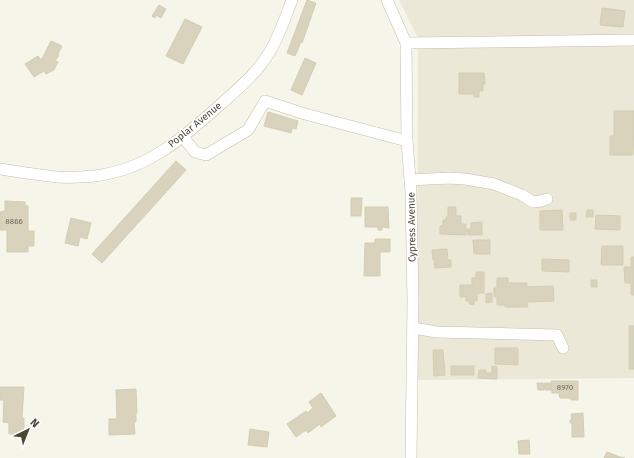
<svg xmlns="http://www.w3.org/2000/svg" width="634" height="458" viewBox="0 0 634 458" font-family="'Fira Sans',sans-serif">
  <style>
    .residential { fill: #ebe8d8 }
    .building { fill: #d9d3be; stroke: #d5cdb1 }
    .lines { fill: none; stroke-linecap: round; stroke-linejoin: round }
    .minor-casing { stroke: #c3bfac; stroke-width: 12 }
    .minor { stroke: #fff; stroke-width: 11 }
    .labels { text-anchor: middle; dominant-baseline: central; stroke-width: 3; stroke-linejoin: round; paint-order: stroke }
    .number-label { font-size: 8px; fill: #6e6a59 }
    .street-label { font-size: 10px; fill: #4b4737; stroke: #fff }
  </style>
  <rect width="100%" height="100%" fill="#f6f5ea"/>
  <path class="residential" d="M 399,0 L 634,0 L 634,378 L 417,380 L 418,38 Z"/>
  <g class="building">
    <path d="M 307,0 L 316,3 L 302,43 L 301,42 L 295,56 L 287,53 Z"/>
    <path d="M 159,5 L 166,9 L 161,18 L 156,15 L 155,18 L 152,16 Z"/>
    <path d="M 602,8 L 625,11 L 623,27 L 600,25 Z"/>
    <path d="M 185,19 L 202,27 L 183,64 L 166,56 Z"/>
    <path d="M 51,41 L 62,46 L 58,54 L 59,55 L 55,61 L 58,62 L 54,70 L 46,74 L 44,71 L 34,77 L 25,64 L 38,56 L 41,60 L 43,57 Z"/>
    <path d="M 305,58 L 316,63 L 302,95 L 291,90 Z"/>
    <path d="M 459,73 L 484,73 L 485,84 L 483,84 L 483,91 L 479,91 L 479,97 L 474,97 L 474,94 L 459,94 Z"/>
    <path d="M 614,111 L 634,111 L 633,155 L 610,155 L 610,136 L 614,136 Z"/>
    <path d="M 268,112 L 298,121 L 296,129 L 292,128 L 291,133 L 264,126 Z"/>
    <path d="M 176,161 L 186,170 L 102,263 L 92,254 Z"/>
    <path d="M 351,198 L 362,198 L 361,216 L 351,216 Z"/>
    <path d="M 5,201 L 25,202 L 25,205 L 28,206 L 28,231 L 34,231 L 34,246 L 28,246 L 28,252 L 7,252 L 7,230 L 0,230 L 0,212 L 5,211 Z"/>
    <path d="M 365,207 L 388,207 L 389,228 L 382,227 L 382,230 L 378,230 L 378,227 L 365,227 Z"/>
    <path d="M 448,207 L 456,207 L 456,216 L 461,216 L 461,224 L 466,224 L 466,235 L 440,234 L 440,226 L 443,226 L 443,220 L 446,220 L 446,217 L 448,217 Z"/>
    <path d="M 562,210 L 563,230 L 540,230 L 540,211 Z"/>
    <path d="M 587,210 L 593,210 L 593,217 L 586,217 Z"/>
    <rect x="570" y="213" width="6" height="7"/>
    <path d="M 596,215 L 620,216 L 620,230 L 595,229 Z"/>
    <path d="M 71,218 L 91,223 L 87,239 L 80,237 L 78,246 L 65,243 Z"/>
    <path d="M 482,222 L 482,235 L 468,235 L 467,229 L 471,229 L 471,223 Z"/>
    <path d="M 375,239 L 390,239 L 390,252 L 380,252 L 380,276 L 364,276 L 365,243 L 375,243 Z"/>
    <path d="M 473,240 L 490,240 L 490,254 L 474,254 Z"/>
    <path d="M 602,246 L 623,246 L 623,265 L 601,265 Z"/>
    <path d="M 447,249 L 448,260 L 451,260 L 451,267 L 435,268 L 434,259 L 433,260 L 432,250 Z"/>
    <path d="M 631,257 L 634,257 L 634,295 L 631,295 L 631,283 L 625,283 L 624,267 L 631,267 Z"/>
    <path d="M 542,259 L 569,260 L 569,272 L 542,271 Z"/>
    <path d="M 476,272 L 484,272 L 484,293 L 477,293 L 477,301 L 474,301 L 474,305 L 469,304 L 469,301 L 466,301 L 466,297 L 460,297 L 460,285 L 472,285 L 472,278 L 476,278 Z"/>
    <path d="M 497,278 L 508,278 L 508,283 L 527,283 L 527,287 L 553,286 L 554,301 L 527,302 L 528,307 L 505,307 L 505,305 L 497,305 L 497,297 L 494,297 L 494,288 L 497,288 Z"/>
    <rect x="591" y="280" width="6" height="7"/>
    <path d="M 492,293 L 492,302 L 486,303 L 486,294 Z"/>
    <rect x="629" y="326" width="5" height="43"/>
    <path d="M 495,348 L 518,348 L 518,365 L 495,364 Z"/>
    <path d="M 433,350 L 443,350 L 445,375 L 434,376 Z"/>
    <rect x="451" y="366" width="23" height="9"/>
    <path d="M 492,366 L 497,367 L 497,379 L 478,378 L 479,370 L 486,370 L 486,374 L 486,373 L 492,373 Z"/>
    <path d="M 551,381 L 578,381 L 578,400 L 571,400 L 571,398 L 560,398 L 559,393 L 552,393 Z"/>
    <path d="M 537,383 L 543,383 L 544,390 L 538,390 Z"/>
    <path d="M 544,383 L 551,383 L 551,390 L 545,390 Z"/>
    <path d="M 0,387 L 24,387 L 22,418 L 24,418 L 24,434 L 9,434 L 9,423 L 3,422 L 4,400 L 0,400 Z"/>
    <path d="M 136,389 L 137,413 L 136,413 L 136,422 L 134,422 L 135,434 L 109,435 L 109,419 L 117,419 L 116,390 Z"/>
    <path d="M 321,393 L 336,416 L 321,427 L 320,424 L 308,433 L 306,430 L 296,437 L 287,424 L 306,411 L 307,413 L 313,408 L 309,402 Z"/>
    <path d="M 583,413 L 584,437 L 572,437 L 572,423 L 570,423 L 570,420 L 572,420 L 571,414 Z"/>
    <path d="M 250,429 L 269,432 L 267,447 L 248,445 Z"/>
    <path d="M 529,440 L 530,454 L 519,454 L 518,441 Z"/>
    <path d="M 607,452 L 620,457 L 625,458 L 604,458 Z"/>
  </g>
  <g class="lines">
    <g class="minor-casing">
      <g id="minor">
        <path d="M 387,0 L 406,43 L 407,141 L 411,192 L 413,302 L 411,458"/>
        <path d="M 406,43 L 634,40"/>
        <path d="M 183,137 L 195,152 L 206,155 L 248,130 L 265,101 L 305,114 L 407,141"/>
        <path d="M 0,169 C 19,172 38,175 57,177 C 68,178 83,177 94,176 C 147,170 183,138 221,104 C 239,88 257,73 269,53 C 279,37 285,18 292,0"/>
        <path d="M 410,180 L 449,178 L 465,179 L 494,184 L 522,195 L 533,202 L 541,201 L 547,199"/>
        <path d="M 413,328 L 437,332 L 557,335 L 563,348"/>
      </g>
    </g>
    <use href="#minor" class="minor"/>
  </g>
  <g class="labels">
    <g class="number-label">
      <text x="14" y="221">8866</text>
      <text x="565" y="387">8970</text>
    </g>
    <g class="street-label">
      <text transform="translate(195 125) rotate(-39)">Poplar Avenue</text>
      <text transform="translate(412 227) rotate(-91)">Cypress Avenue</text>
    </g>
  </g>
  <g transform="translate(28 430) rotate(43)" stroke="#ffffff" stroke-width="3" paint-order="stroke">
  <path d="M0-3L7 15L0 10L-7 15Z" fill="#4b4737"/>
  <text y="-6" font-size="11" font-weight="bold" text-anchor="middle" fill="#4b4737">N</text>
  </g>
</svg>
